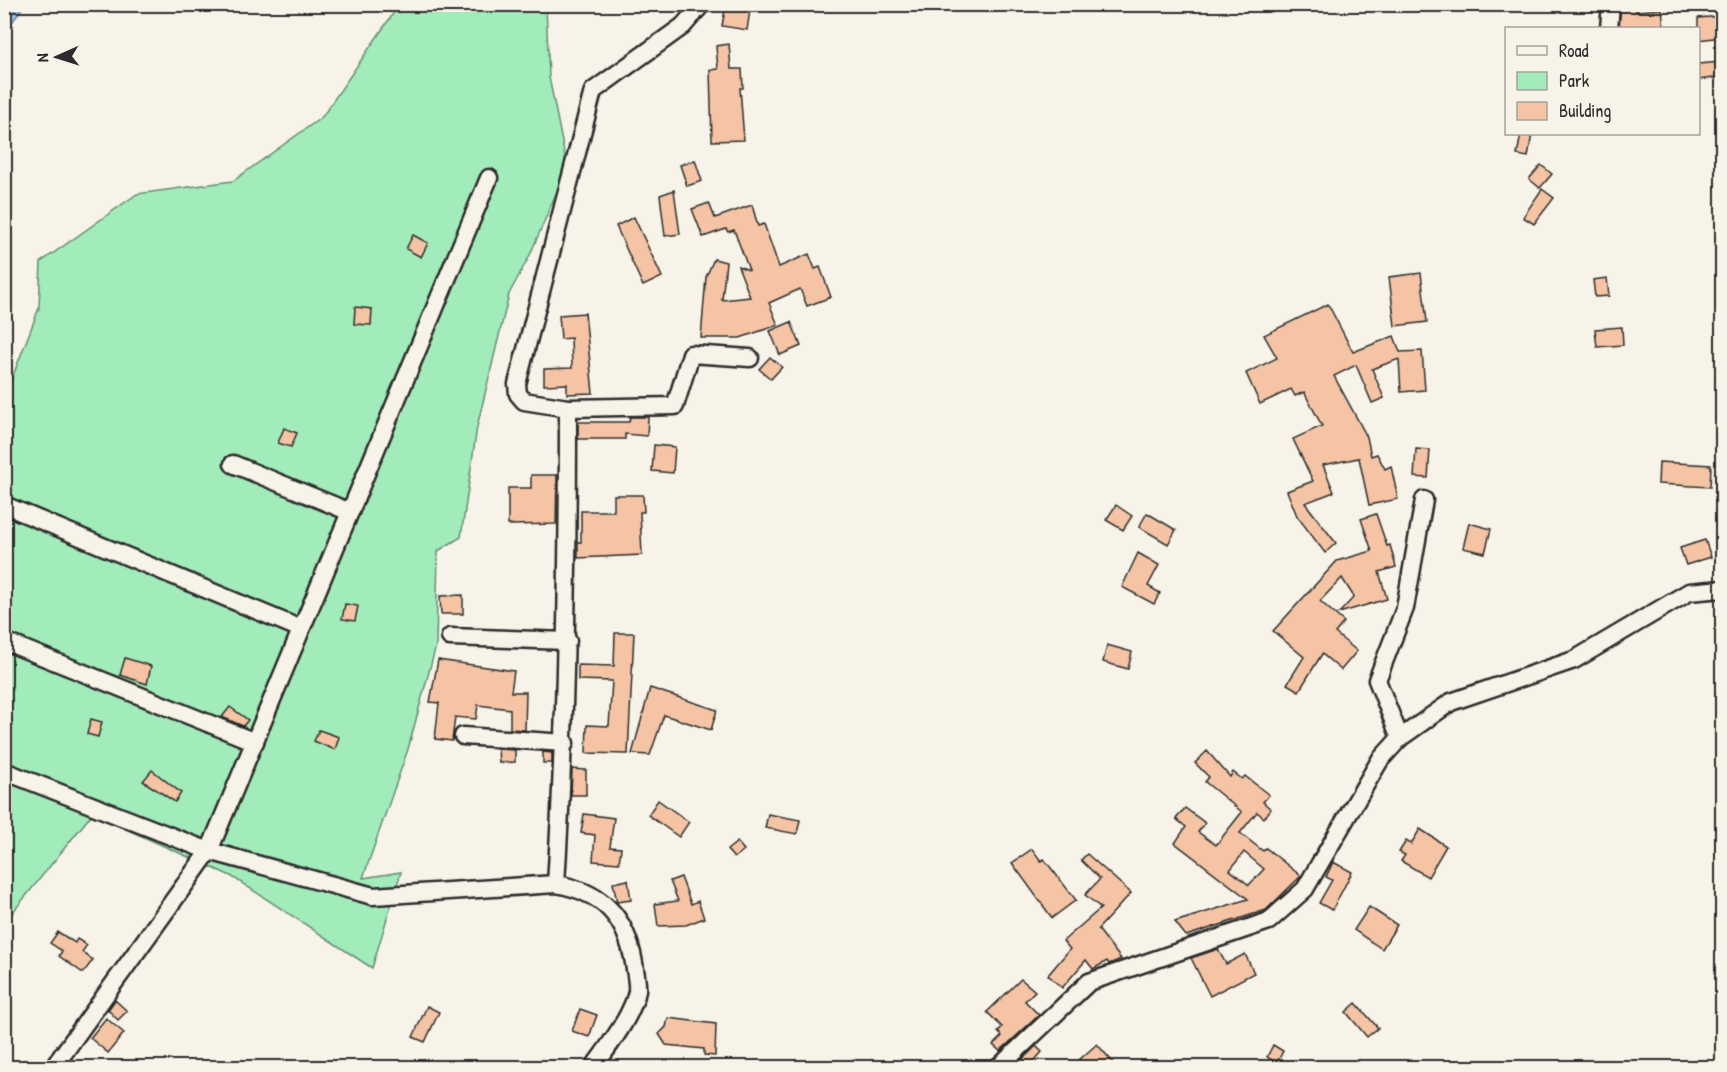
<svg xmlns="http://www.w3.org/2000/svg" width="1727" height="1072" viewBox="0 0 1727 1072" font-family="'Patrick Hand',sans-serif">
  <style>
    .green { fill: #a2ecbb; stroke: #668c73; stroke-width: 1.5 }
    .water { fill: #98c5f2; stroke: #6c87a2; stroke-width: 1.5 }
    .building { fill: #f4c4a4; stroke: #2b2b2b; stroke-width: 1.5; fill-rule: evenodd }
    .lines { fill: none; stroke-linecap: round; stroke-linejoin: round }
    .minor-casing { stroke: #2b2b2b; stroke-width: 21 }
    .minor { stroke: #f7f3e8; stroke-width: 16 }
  </style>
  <rect width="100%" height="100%" fill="#f7f3e8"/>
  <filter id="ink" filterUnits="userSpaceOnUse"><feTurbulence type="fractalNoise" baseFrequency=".0167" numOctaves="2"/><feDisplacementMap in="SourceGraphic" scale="12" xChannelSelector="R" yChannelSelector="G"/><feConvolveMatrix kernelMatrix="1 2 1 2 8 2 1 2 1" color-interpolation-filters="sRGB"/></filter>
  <g filter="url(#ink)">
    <path class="green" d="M 399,5 L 546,5 L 549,77 L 567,167 L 530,255 L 509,294 L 477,427 L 461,537 L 438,551 L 436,646 L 408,749 L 363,878 L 401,872 L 372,968 L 231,876 L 92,814 L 5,922 L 4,399 L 39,308 L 41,262 L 137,194 L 233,181 L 322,117 Z"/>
    <path class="water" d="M 5,4 L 24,5 L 5,33 L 4,5 Z"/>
    <g class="building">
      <path d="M 726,4 L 751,4 L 747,30 L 722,26 Z"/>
      <path d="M 1621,4 L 1636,5 L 1636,11 L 1662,9 L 1664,27 L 1619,28 Z"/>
      <path d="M 1722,16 L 1722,37 L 1698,40 L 1698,18 Z"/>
      <path d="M 729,44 L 731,69 L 742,69 L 743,88 L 740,88 L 744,140 L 712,141 L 710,70 L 718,69 L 716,46 Z"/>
      <path d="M 1722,62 L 1722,77 L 1698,80 L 1698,64 Z"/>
      <path d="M 1521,134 L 1532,134 L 1528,157 L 1517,155 Z"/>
      <path d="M 695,160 L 702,181 L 687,186 L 680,165 Z"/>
      <path d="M 1541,165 L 1552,174 L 1540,188 L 1529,179 Z"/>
      <path d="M 1542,189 L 1554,198 L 1534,224 L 1523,217 Z"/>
      <path d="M 674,190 L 680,234 L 665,236 L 660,195 Z"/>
      <path d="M 709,203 L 715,218 L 752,205 L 758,226 L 764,224 L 779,267 L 809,254 L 815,269 L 820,267 L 831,297 L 807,306 L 800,289 L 769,303 L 778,325 L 740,338 L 701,338 L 706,277 L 714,259 L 726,262 L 722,300 L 750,297 L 738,266 L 749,270 L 734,230 L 728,232 L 726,229 L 703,237 L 692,209 Z"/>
      <path d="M 634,217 L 662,277 L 643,286 L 616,226 Z"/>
      <path d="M 413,235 L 428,243 L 421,257 L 406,249 Z"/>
      <path d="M 1421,273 L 1427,322 L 1395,326 L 1389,277 Z"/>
      <path d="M 1607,278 L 1609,296 L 1595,297 L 1593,280 Z"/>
      <path d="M 1328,304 L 1353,352 L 1394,336 L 1400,352 L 1422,351 L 1425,390 L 1401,392 L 1399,359 L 1372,369 L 1384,398 L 1372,403 L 1356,365 L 1334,376 L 1367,437 L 1371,456 L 1377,454 L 1385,469 L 1391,466 L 1398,499 L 1369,505 L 1359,458 L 1323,465 L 1334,492 L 1305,503 L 1336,543 L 1325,553 L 1297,516 L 1287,491 L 1313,481 L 1293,439 L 1322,426 L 1304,392 L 1295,396 L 1291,389 L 1260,404 L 1246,373 L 1277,358 L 1264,335 Z"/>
      <path d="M 355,307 L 372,309 L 371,325 L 354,324 Z"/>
      <path d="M 585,313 L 593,393 L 567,394 L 567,384 L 544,385 L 544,369 L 572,368 L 571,338 L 561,339 L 559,315 Z"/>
      <path d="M 791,322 L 801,346 L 780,355 L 770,331 Z"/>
      <path d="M 1622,327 L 1623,345 L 1597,347 L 1595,329 Z"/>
      <path d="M 770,357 L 782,367 L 771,379 L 759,369 Z"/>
      <path d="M 630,417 L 648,417 L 647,436 L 625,434 L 625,439 L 578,439 L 578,422 L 629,422 Z"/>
      <path d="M 284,428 L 297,433 L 291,447 L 278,443 Z"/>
      <path d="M 654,445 L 675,447 L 673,473 L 652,471 Z"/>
      <path d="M 1416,449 L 1430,450 L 1428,478 L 1414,477 Z"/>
      <path d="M 1659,462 L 1711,465 L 1710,487 L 1658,484 Z"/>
      <path d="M 531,475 L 557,475 L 556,524 L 508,525 L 508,488 L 531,488 Z"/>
      <path d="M 614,495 L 643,495 L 644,512 L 640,512 L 642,555 L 578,558 L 578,542 L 581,542 L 581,511 L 614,511 Z"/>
      <path d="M 1116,505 L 1132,516 L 1123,530 L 1106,520 Z"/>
      <path d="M 1147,513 L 1176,530 L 1168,544 L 1139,527 Z"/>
      <path d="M 1376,514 L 1387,546 L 1390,545 L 1396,567 L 1379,572 L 1387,599 L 1339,613 L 1354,597 L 1342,578 L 1320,601 L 1344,622 L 1335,633 L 1357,651 L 1341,670 L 1322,654 L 1299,691 L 1287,684 L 1304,657 L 1273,631 L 1337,561 L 1372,551 L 1361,519 Z"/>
      <path d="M 1469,523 L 1491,529 L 1485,553 L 1463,548 Z"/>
      <path d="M 1705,540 L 1711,557 L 1686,565 L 1680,548 Z"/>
      <path d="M 1138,553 L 1159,565 L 1148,586 L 1160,593 L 1154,604 L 1122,587 Z"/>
      <path d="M 463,595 L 463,614 L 441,614 L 440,596 Z"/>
      <path d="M 345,604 L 358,606 L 355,621 L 342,619 Z"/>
      <path d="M 615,633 L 634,633 L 628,754 L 586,753 L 587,725 L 609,726 L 612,681 L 578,680 L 578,665 L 614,666 Z"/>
      <path d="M 1107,645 L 1132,652 L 1128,669 L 1103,662 Z"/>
      <path d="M 125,658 L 151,666 L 147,684 L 120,675 Z"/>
      <path d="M 438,660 L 514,671 L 511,692 L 526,692 L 525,730 L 510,729 L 510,709 L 478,705 L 476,719 L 455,717 L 452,741 L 435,739 L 439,703 L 430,702 Z"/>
      <path d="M 650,688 L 717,710 L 711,730 L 664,715 L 650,755 L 632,754 Z"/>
      <path d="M 230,707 L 248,720 L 243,726 L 222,717 Z"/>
      <path d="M 91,719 L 102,722 L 98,737 L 87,734 Z"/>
      <path d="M 319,730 L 339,737 L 335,750 L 314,741 Z"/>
      <path d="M 498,749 L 515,750 L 515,762 L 499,763 Z"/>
      <path d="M 1207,751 L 1230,777 L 1233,772 L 1242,779 L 1245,776 L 1269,795 L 1263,802 L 1271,809 L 1264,818 L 1257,812 L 1240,833 L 1263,851 L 1266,848 L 1301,876 L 1266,910 L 1186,936 L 1175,922 L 1248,899 L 1175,843 L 1186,827 L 1176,819 L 1185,808 L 1205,823 L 1198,832 L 1216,845 L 1242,812 L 1205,782 L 1209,777 L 1195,763 ZM 1244,852 L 1264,869 L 1249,885 L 1230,870 Z"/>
      <path d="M 543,752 L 552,753 L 552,763 L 543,763 Z"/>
      <path d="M 572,769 L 586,770 L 586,795 L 571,795 Z"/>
      <path d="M 152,770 L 181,793 L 175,802 L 143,781 Z"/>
      <path d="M 658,800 L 689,822 L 679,837 L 648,815 Z"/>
      <path d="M 584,814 L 614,818 L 610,847 L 621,848 L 619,863 L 593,861 L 595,835 L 581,833 Z"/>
      <path d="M 768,814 L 800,820 L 797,834 L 765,828 Z"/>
      <path d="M 1420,829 L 1446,846 L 1428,877 L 1401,861 L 1405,855 L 1399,852 L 1406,841 L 1411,844 Z"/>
      <path d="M 737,842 L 744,850 L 734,858 L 727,850 Z"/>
      <path d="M 1032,849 L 1041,861 L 1044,859 L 1076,900 L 1052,918 L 1012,863 Z"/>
      <path d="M 1087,854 L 1131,893 L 1098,929 L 1121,959 L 1109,964 L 1107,961 L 1093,969 L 1086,960 L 1062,988 L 1048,975 L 1070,949 L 1063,941 L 1101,908 L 1085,895 L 1100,879 L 1081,860 Z"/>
      <path d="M 1333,862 L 1352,872 L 1332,910 L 1319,903 L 1332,880 L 1326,877 Z"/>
      <path d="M 681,877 L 691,904 L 698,901 L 704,918 L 686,925 L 658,926 L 655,904 L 678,901 L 670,881 Z"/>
      <path d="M 628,880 L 631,900 L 617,902 L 613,883 Z"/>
      <path d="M 1369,907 L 1397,925 L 1382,949 L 1354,930 Z"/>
      <path d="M 58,932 L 75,943 L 77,939 L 87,945 L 82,952 L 93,960 L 83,973 L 59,956 L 62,951 L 50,943 Z"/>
      <path d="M 1218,949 L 1226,964 L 1245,954 L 1254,973 L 1210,996 L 1191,958 Z"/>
      <path d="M 1021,979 L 1035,991 L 1025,1001 L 1039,1015 L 1000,1051 L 993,1045 L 1002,1036 L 998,1032 L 1002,1027 L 987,1012 Z"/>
      <path d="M 115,1000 L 127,1011 L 118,1020 L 108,1010 Z"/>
      <path d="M 1356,1003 L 1378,1028 L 1367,1037 L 1346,1012 Z"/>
      <path d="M 427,1006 L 439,1012 L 425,1042 L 413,1037 Z"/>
      <path d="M 580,1009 L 597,1015 L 589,1037 L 572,1031 Z"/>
      <path d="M 106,1018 L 124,1033 L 108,1053 L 90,1038 Z"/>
      <path d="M 668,1018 L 716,1024 L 715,1056 L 704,1055 L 704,1049 L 666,1045 L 659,1034 L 666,1027 Z"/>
      <path d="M 1097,1044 L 1118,1068 L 1070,1068 Z"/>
      <path d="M 1273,1045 L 1283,1051 L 1277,1063 L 1267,1057 Z"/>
      <path d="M 1036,1046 L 1042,1052 L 1028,1068 L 1016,1066 Z"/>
    </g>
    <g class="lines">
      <g class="minor-casing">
        <g id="minor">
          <path d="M 1609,28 L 1611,4"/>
          <path d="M 568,408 L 675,406 L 691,354 L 750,358"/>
          <path d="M 233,464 L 350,512"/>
          <path d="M 4,505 L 301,629"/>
          <path d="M 450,637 L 568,641"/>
          <path d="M 4,641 L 255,742"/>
          <path d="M 463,736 L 565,743"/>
          <path d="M 1400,738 L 1377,680 L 1405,608 L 1424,500"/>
          <path d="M 4,771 L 209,851 L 373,896 L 556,884"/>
          <path d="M 53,1068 L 209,851 L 489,178"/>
          <path d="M 593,1068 C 607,1049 633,1014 637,991 C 638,983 635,971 634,963 C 626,917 603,892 556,884 C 566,726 568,568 568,408 L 524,401 L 518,394 L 517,384 L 593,91 L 683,26 L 702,4"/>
          <path d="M 998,1068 L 1089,982 L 1269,921 L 1305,889 L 1380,760 L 1400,738 L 1451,702 L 1574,660 L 1689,592 L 1722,589"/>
        </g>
      </g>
      <use href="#minor" class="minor"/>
    </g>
  </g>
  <rect width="1727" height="1072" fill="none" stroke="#f7f3e8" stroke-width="24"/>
  <rect x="12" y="12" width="1703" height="1048" fill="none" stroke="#2b2b2b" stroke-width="2" filter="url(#ink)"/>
  <rect x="1505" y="27" width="195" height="108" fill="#f7f3e8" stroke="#a5a39c" stroke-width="1.5"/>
  <rect x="1517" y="46" width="30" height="9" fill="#f7f3e8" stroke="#a5a39c" stroke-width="1.5"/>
  <text x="1559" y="57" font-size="18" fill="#2b2b2b">Road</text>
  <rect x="1517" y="72" width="30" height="18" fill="#a2ecbb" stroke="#a5a39c" stroke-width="1.5"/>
  <text x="1559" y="87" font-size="18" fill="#2b2b2b">Park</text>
  <rect x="1517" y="102" width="30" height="18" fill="#f4c4a4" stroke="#a5a39c" stroke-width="1.5"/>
  <text x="1559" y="117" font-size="18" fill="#2b2b2b">Building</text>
  <g transform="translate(57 57) rotate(267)" stroke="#f7f3e8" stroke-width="4.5" paint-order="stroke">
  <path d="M0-4.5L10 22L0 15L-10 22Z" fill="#2b2b2b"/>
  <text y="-9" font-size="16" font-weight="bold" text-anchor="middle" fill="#2b2b2b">N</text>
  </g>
</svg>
